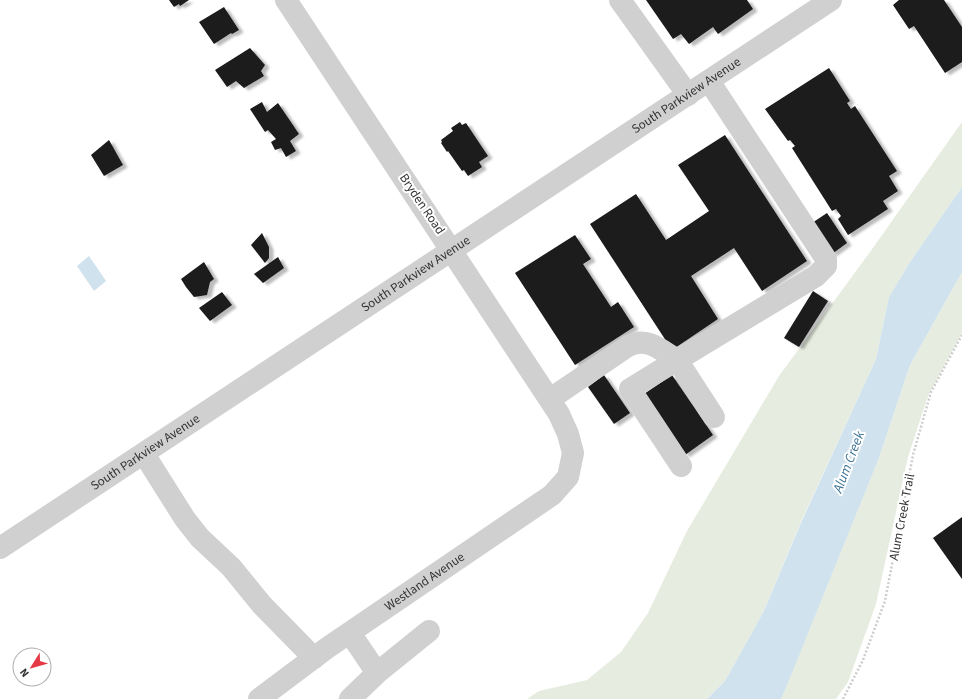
<svg xmlns="http://www.w3.org/2000/svg" width="962" height="699" viewBox="0 0 962 699" font-family="'Source Sans 3',sans-serif">
  <style>
    .green { fill: #e6ecdf }
    .water { fill: #cfe2ee }
    .building { fill: #1a1a1a; filter: url(#shadow) }
    .lines { fill: none; stroke-linecap: round; stroke-linejoin: round }
    .path { stroke: #cdcdcd; stroke-width: 2.5; stroke-dasharray: 2 2; stroke-linecap: butt }
    .minor { stroke: #d0d0d0; stroke-width: 22 }
    .labels { text-anchor: middle; dominant-baseline: central; stroke-width: 4; stroke-linejoin: round; paint-order: stroke }
    .street-label { font-size: 13px; fill: #333; stroke: #fff }
    .water-label { font-size: 14px; font-style: italic; fill: #3f7597; stroke: #fff }
  </style>
  <defs>
    <filter id="shadow"><feDropShadow dx="4.5" dy="2.5" stdDeviation="1" flood-color="#0004"/></filter>
  </defs>
  <rect width="100%" height="100%" fill="#fff"/>
  <g class="green">
    <path d="M 962,122 L 962,187 L 910,262 L 889,297 L 876,359 L 800,524 L 764,611 L 725,681 L 707,699 L 527,699 L 539,691 L 587,680 L 621,652 L 648,613 L 687,531 L 779,376 L 870,252 Z"/>
    <path d="M 962,272 L 962,333 L 928,396 L 908,457 L 876,604 L 848,682 L 836,699 L 781,699 L 879,458 L 910,365 Z"/>
  </g>
  <g class="water">
    <path d="M 962,187 L 962,272 L 910,365 L 879,458 L 785,690 L 781,699 L 707,699 L 725,681 L 764,611 L 800,525 L 876,359 L 889,297 L 910,262 Z"/>
    <path d="M 89,256 L 106,281 L 94,291 L 77,266 Z"/>
  </g>
  <g class="building">
    <path d="M 169,0 L 189,0 L 180,6 L 179,4 L 174,7 Z"/>
    <path d="M 646,0 L 747,0 L 753,9 L 718,34 L 713,27 L 689,44 L 681,34 L 673,39 Z"/>
    <path d="M 899,0 L 944,0 L 962,27 L 962,62 L 945,73 L 914,26 L 909,29 L 893,5 Z"/>
    <path d="M 224,7 L 239,30 L 232,34 L 231,33 L 214,44 L 199,22 Z"/>
    <path d="M 250,48 L 265,65 L 261,71 L 264,76 L 244,88 L 236,81 L 227,87 L 215,70 Z"/>
    <path d="M 829,68 L 850,101 L 847,103 L 851,109 L 855,106 L 897,171 L 889,176 L 898,191 L 883,201 L 888,209 L 848,235 L 838,219 L 841,216 L 836,209 L 832,211 L 792,148 L 795,146 L 790,140 L 788,141 L 765,109 Z"/>
    <path d="M 262,102 L 267,112 L 278,103 L 299,134 L 290,141 L 296,151 L 286,157 L 281,148 L 275,150 L 271,142 L 276,139 L 268,130 L 265,132 L 250,109 Z"/>
    <path d="M 460,122 L 462,125 L 466,123 L 488,156 L 479,162 L 482,167 L 468,176 L 464,170 L 462,171 L 448,151 L 447,152 L 441,143 L 442,142 L 441,140 L 453,131 L 451,128 Z"/>
    <path d="M 725,135 L 807,261 L 762,291 L 734,248 L 691,276 L 718,319 L 672,350 L 590,224 L 636,194 L 666,240 L 709,211 L 678,165 Z"/>
    <path d="M 109,140 L 123,165 L 104,176 L 91,155 Z"/>
    <path d="M 827,213 L 847,243 L 832,254 L 812,223 Z"/>
    <path d="M 262,233 L 269,247 L 269,258 L 265,263 L 251,245 Z"/>
    <path d="M 575,235 L 591,259 L 583,264 L 611,307 L 618,302 L 634,327 L 575,365 L 515,273 Z"/>
    <path d="M 278,257 L 284,268 L 263,283 L 254,274 Z"/>
    <path d="M 204,262 L 214,279 L 210,282 L 207,295 L 194,297 L 186,287 L 181,279 Z"/>
    <path d="M 813,291 L 828,301 L 799,347 L 784,338 Z"/>
    <path d="M 222,292 L 232,305 L 210,321 L 199,308 Z"/>
    <path d="M 604,375 L 630,413 L 614,424 L 588,387 Z"/>
    <path d="M 672,375 L 713,435 L 685,455 L 644,394 Z"/>
    <path d="M 962,517 L 962,579 L 933,538 Z"/>
  </g>
  <g class="lines">
    <path class="path" d="M 843,699 L 863,660 L 885,601 L 913,455 L 931,392 L 962,335"/>
    <g class="minor">
      <path d="M 620,0 L 688,95"/>
      <path d="M 550,399 L 628,346 C 647,336 661,350 677,360 L 816,276 L 826,266 L 826,259 L 709,81"/>
      <path d="M 144,454 L 185,519 L 200,538 L 231,567 L 262,605 L 314,658"/>
      <path d="M 681,466 L 630,389 L 677,360 L 714,417"/>
      <path id="s1" d="M 0,548 L 831,0"/>
      <path d="M 350,633 L 377,673"/>
      <path id="s2" d="M 259,699 L 327,648 L 552,495 L 568,477 L 573,453 L 568,434 L 559,414 L 286,0"/>
      <path d="M 350,699 L 377,673 L 429,631"/>
    </g>
  </g>
  <g class="labels">
    <g class="street-label">
      <text stroke="none"><textPath href="#s1" startOffset="822">South Parkview Avenue</textPath></text>
      <text transform="translate(422 204) rotate(56)">Bryden Road</text>
      <text stroke="none"><textPath href="#s1" startOffset="498">South Parkview Avenue</textPath></text>
      <text stroke="none"><textPath href="#s1" startOffset="174">South Parkview Avenue</textPath></text>
      <text transform="translate(902 517) rotate(-79)">Alum Creek Trail</text>
      <text stroke="none"><textPath href="#s2" startOffset="203">Westland Avenue</textPath></text>
    </g>
    <g class="water-label">
      <text transform="translate(849 462) rotate(-69)">Alum Creek</text>
    </g>
  </g>
  <g transform="translate(32 667) rotate(233)"><circle r="19" fill="#ffffff" stroke="#adadad"/>
  <path d="M0-3L7 15L0 10L-7 15Z" fill="#e63946"/>
  <text y="-6" font-size="11" font-weight="bold" text-anchor="middle" fill="#333333">N</text>
  </g>
</svg>
